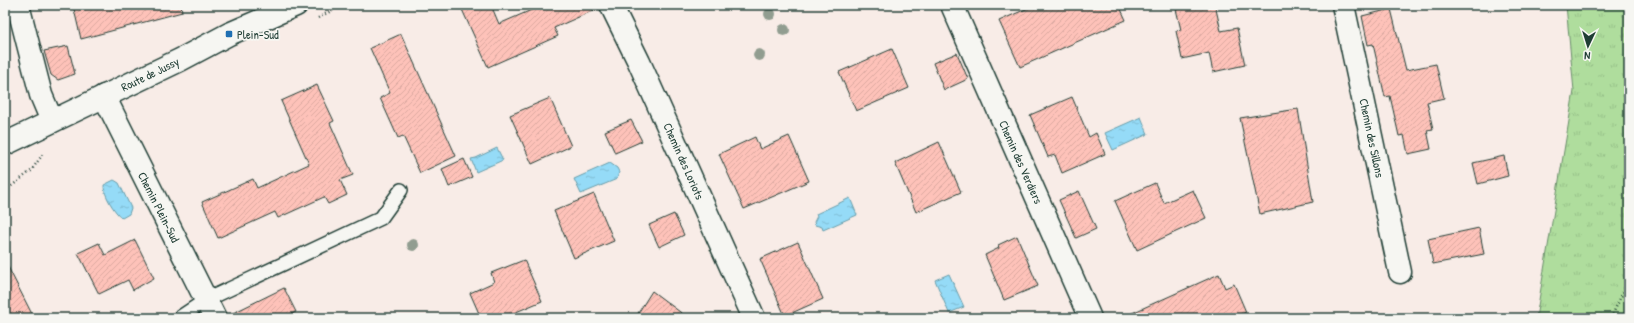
<svg xmlns="http://www.w3.org/2000/svg" width="1634" height="323" viewBox="0 0 1634 323" font-family="'Patrick Hand',sans-serif">
  <style>
    .grass { fill: url(#grass-tufts); stroke: #678d68 }
    .water { fill: url(#water-ripples); stroke: #669ca9 }
    .building { fill: url(#building-hatch); stroke: #1f3d34 }
    .lines { fill: none; stroke-linecap: round; stroke-linejoin: round }
    .lane-casing { stroke: #1f3d34; stroke-width: 16 }
    .street-casing { stroke: #1f3d34; stroke-width: 25 }
    .secondary-casing { stroke: #1f3d34; stroke-width: 25 }
    .path { stroke: #1f3d34; stroke-width: 2.5; stroke-dasharray: 1 3; stroke-linecap: butt }
    .lane { stroke: #f6f6f2; stroke-width: 13 }
    .street { stroke: #f6f6f2; stroke-width: 22 }
    .secondary { stroke: #f6f6f2; stroke-width: 22 }
    .tree { fill: #919d90 }
    .poi-dot { fill: #1f6fb2; stroke: #f6f6f2; stroke-width: 1.5 }
    .labels { text-anchor: middle; dominant-baseline: central; stroke-width: 3.5; stroke-linejoin: round; paint-order: stroke }
    .poi-label { font-size: 12px; fill: #1f3d34; stroke: #f6f6f2; text-anchor: start }
    .street-label { font-size: 12px; fill: #1f3d34; stroke: #f6f6f2 }
  </style>
  <defs>
    <pattern id="grass-tufts" width="24" height="20" patternUnits="userSpaceOnUse"><rect width="24" height="20" fill="#afdd9d"/><path d="M3 7l-1-3M5 7V3M7 7l1-3M15 17l-1-3M17 17v-4M19 17l1-3" fill="none" stroke="#96bf88"/></pattern>
    <pattern id="water-ripples" width="26" height="14" patternUnits="userSpaceOnUse"><rect width="26" height="14" fill="#95dbf7"/><path d="M2 4q2-2 4 0t4 0M15 11q2-2 4 0t4 0" fill="none" stroke="#80bdd4"/></pattern>
    <pattern id="building-hatch" width="6" height="6" patternUnits="userSpaceOnUse"><rect width="6" height="6" fill="#fec2b9"/><path d="M-1 1l2-2M0 6l6-6M5 7l2-2" fill="none" stroke="#d9a8a0"/></pattern>
  </defs>
  <rect width="100%" height="100%" fill="#f8ece7"/>
  <filter id="ink" filterUnits="userSpaceOnUse"><feTurbulence type="fractalNoise" baseFrequency=".025" numOctaves="2"/><feDisplacementMap in="SourceGraphic" scale="8" xChannelSelector="R" yChannelSelector="G"/><feConvolveMatrix kernelMatrix="1 2 1 2 8 2 1 2 1" color-interpolation-filters="sRGB"/></filter>
  <g filter="url(#ink)">
    <path class="grass" d="M 1566,5 L 1629,5 L 1629,318 L 1536,318 L 1574,91 Z"/>
    <g class="water">
      <path d="M 1141,117 L 1148,134 L 1113,150 L 1105,133 Z"/>
      <path d="M 497,148 L 503,160 L 476,172 L 471,159 L 476,158 Z"/>
      <path d="M 610,163 L 617,168 L 619,172 L 617,179 L 581,194 L 574,179 Z"/>
      <path d="M 114,180 L 119,183 L 131,208 L 129,214 L 122,218 C 115,213 103,194 104,185 Z"/>
      <path d="M 850,198 L 857,215 L 823,230 L 822,227 L 815,225 L 814,222 L 817,216 L 816,214 Z"/>
      <path d="M 949,274 L 964,307 L 949,313 L 935,280 Z"/>
    </g>
    <g class="building">
      <path d="M 73,5 L 181,5 L 182,12 L 81,39 Z"/>
      <path d="M 460,5 L 491,5 L 499,24 L 543,5 L 599,5 L 599,8 L 554,28 L 558,36 L 488,67 Z"/>
      <path d="M 1035,5 L 1119,5 L 1126,20 L 1020,67 L 999,21 Z"/>
      <path d="M 1192,5 L 1215,5 L 1221,31 L 1237,28 L 1245,65 L 1213,72 L 1209,53 L 1182,59 L 1176,31 L 1181,30 L 1176,9 Z"/>
      <path d="M 1391,9 L 1406,70 L 1436,64 L 1444,98 L 1427,102 L 1433,129 L 1427,130 L 1431,149 L 1408,154 L 1404,135 L 1399,136 L 1390,96 L 1385,97 L 1373,44 L 1368,45 L 1362,16 Z"/>
      <path d="M 401,34 L 456,156 L 420,173 L 403,136 L 398,138 L 380,98 L 390,93 L 370,48 Z"/>
      <path d="M 68,46 L 75,74 L 58,80 L 51,75 L 44,51 Z"/>
      <path d="M 892,49 L 909,88 L 856,111 L 839,72 Z"/>
      <path d="M 957,53 L 968,79 L 944,90 L 933,63 Z"/>
      <path d="M 317,85 L 334,121 L 330,123 L 353,175 L 340,180 L 347,195 L 328,204 L 324,197 L 278,218 L 275,212 L 218,238 L 202,202 L 253,179 L 257,188 L 309,164 L 281,101 Z"/>
      <path d="M 1072,97 L 1089,137 L 1096,133 L 1105,154 L 1062,173 L 1055,155 L 1048,157 L 1030,115 Z"/>
      <path d="M 550,98 L 571,146 L 532,164 L 510,115 Z"/>
      <path d="M 1298,109 L 1313,202 L 1260,214 L 1240,118 Z"/>
      <path d="M 631,120 L 642,141 L 615,153 L 605,131 Z"/>
      <path d="M 789,136 L 809,181 L 744,209 L 719,154 L 755,137 L 760,149 Z"/>
      <path d="M 939,142 L 961,192 L 916,212 L 895,163 Z"/>
      <path d="M 1504,156 L 1508,176 L 1478,184 L 1473,163 Z"/>
      <path d="M 464,159 L 472,177 L 449,187 L 442,169 Z"/>
      <path d="M 1155,183 L 1164,203 L 1193,190 L 1206,218 L 1137,250 L 1115,201 Z"/>
      <path d="M 1079,191 L 1096,229 L 1076,238 L 1059,200 Z"/>
      <path d="M 594,194 L 614,241 L 574,258 L 554,211 Z"/>
      <path d="M 674,214 L 684,235 L 659,247 L 649,225 Z"/>
      <path d="M 1479,228 L 1484,254 L 1433,264 L 1428,239 Z"/>
      <path d="M 1017,236 L 1038,286 L 1004,300 L 985,255 L 999,248 L 998,245 Z"/>
      <path d="M 135,240 L 154,278 L 133,290 L 128,280 L 99,294 L 78,253 L 99,243 L 105,255 Z"/>
      <path d="M 798,242 L 823,299 L 785,316 L 760,259 Z"/>
      <path d="M 524,260 L 542,301 L 502,318 L 481,318 L 470,293 L 494,282 L 491,273 Z"/>
      <path d="M 5,261 L 34,318 L 5,318 Z"/>
      <path d="M 1219,274 L 1225,288 L 1234,284 L 1246,312 L 1233,318 L 1121,318 Z"/>
      <path d="M 284,288 L 296,312 L 283,318 L 227,318 L 227,316 Z"/>
      <path d="M 652,291 L 688,318 L 635,318 Z"/>
    </g>
    <g class="lines">
      <g class="lane-casing">
        <path id="lane" d="M 179,318 L 206,300 L 381,218 L 401,190"/>
      </g>
      <g class="street-casing">
        <g id="street">
          <path d="M 18,5 L 41,95 L 52,121"/>
          <path d="M 611,5 L 639,62 L 754,318"/>
          <path d="M 952,5 L 1090,318"/>
          <path d="M 1343,5 L 1400,272"/>
          <path d="M 104,96 L 215,318"/>
        </g>
      </g>
      <g class="secondary-casing">
        <path id="secondary" d="M 5,144 L 180,60 L 229,34 L 296,5"/>
      </g>
      <g class="path">
        <path d="M 318,18 L 342,5"/>
        <path d="M 5,191 L 31,171 L 43,154"/>
        <path d="M 1611,318 L 1629,279"/>
      </g>
      <use href="#lane" class="lane"/>
      <use href="#street" class="street"/>
      <use href="#secondary" class="secondary"/>
    </g>
    <g class="tree">
      <circle cx="770" cy="14" r="6"/>
      <circle cx="784" cy="30" r="6"/>
      <circle cx="759" cy="55" r="6"/>
      <circle cx="413" cy="245" r="6"/>
    </g>
  </g>
  <rect class="poi-dot" x="225" y="30" width="8" height="8" rx="2"/>
  <g class="labels">
    <g class="poi-label">
      <text x="237" y="34">Plein-Sud</text>
    </g>
    <g class="street-label">
      <text transform="translate(150 74) rotate(-26)">Route de Jussy</text>
      <text transform="translate(1372 138) rotate(78)">Chemin des Sillons</text>
      <text transform="translate(684 161) rotate(66)">Chemin des Loriots</text>
      <text transform="translate(1021 162) rotate(66)">Chemin des Verdiers</text>
      <text transform="translate(159 207) rotate(63)">Chemin Plein-Sud</text>
    </g>
  </g>
  <rect width="1634" height="323" fill="none" stroke="#f6f6f2" stroke-width="20"/>
  <rect x="10" y="10" width="1614" height="303" fill="none" stroke="#1f3d34" stroke-width="1.5" filter="url(#ink)"/>
  <g transform="translate(1588 46) rotate(184)" stroke="#f6f6f2" stroke-width="3" paint-order="stroke">
  <path d="M0-3L7 15L0 10L-7 15Z" fill="#1f3d34"/>
  <text y="-6" font-size="11" font-weight="bold" text-anchor="middle" fill="#1f3d34">N</text>
  </g>
</svg>
